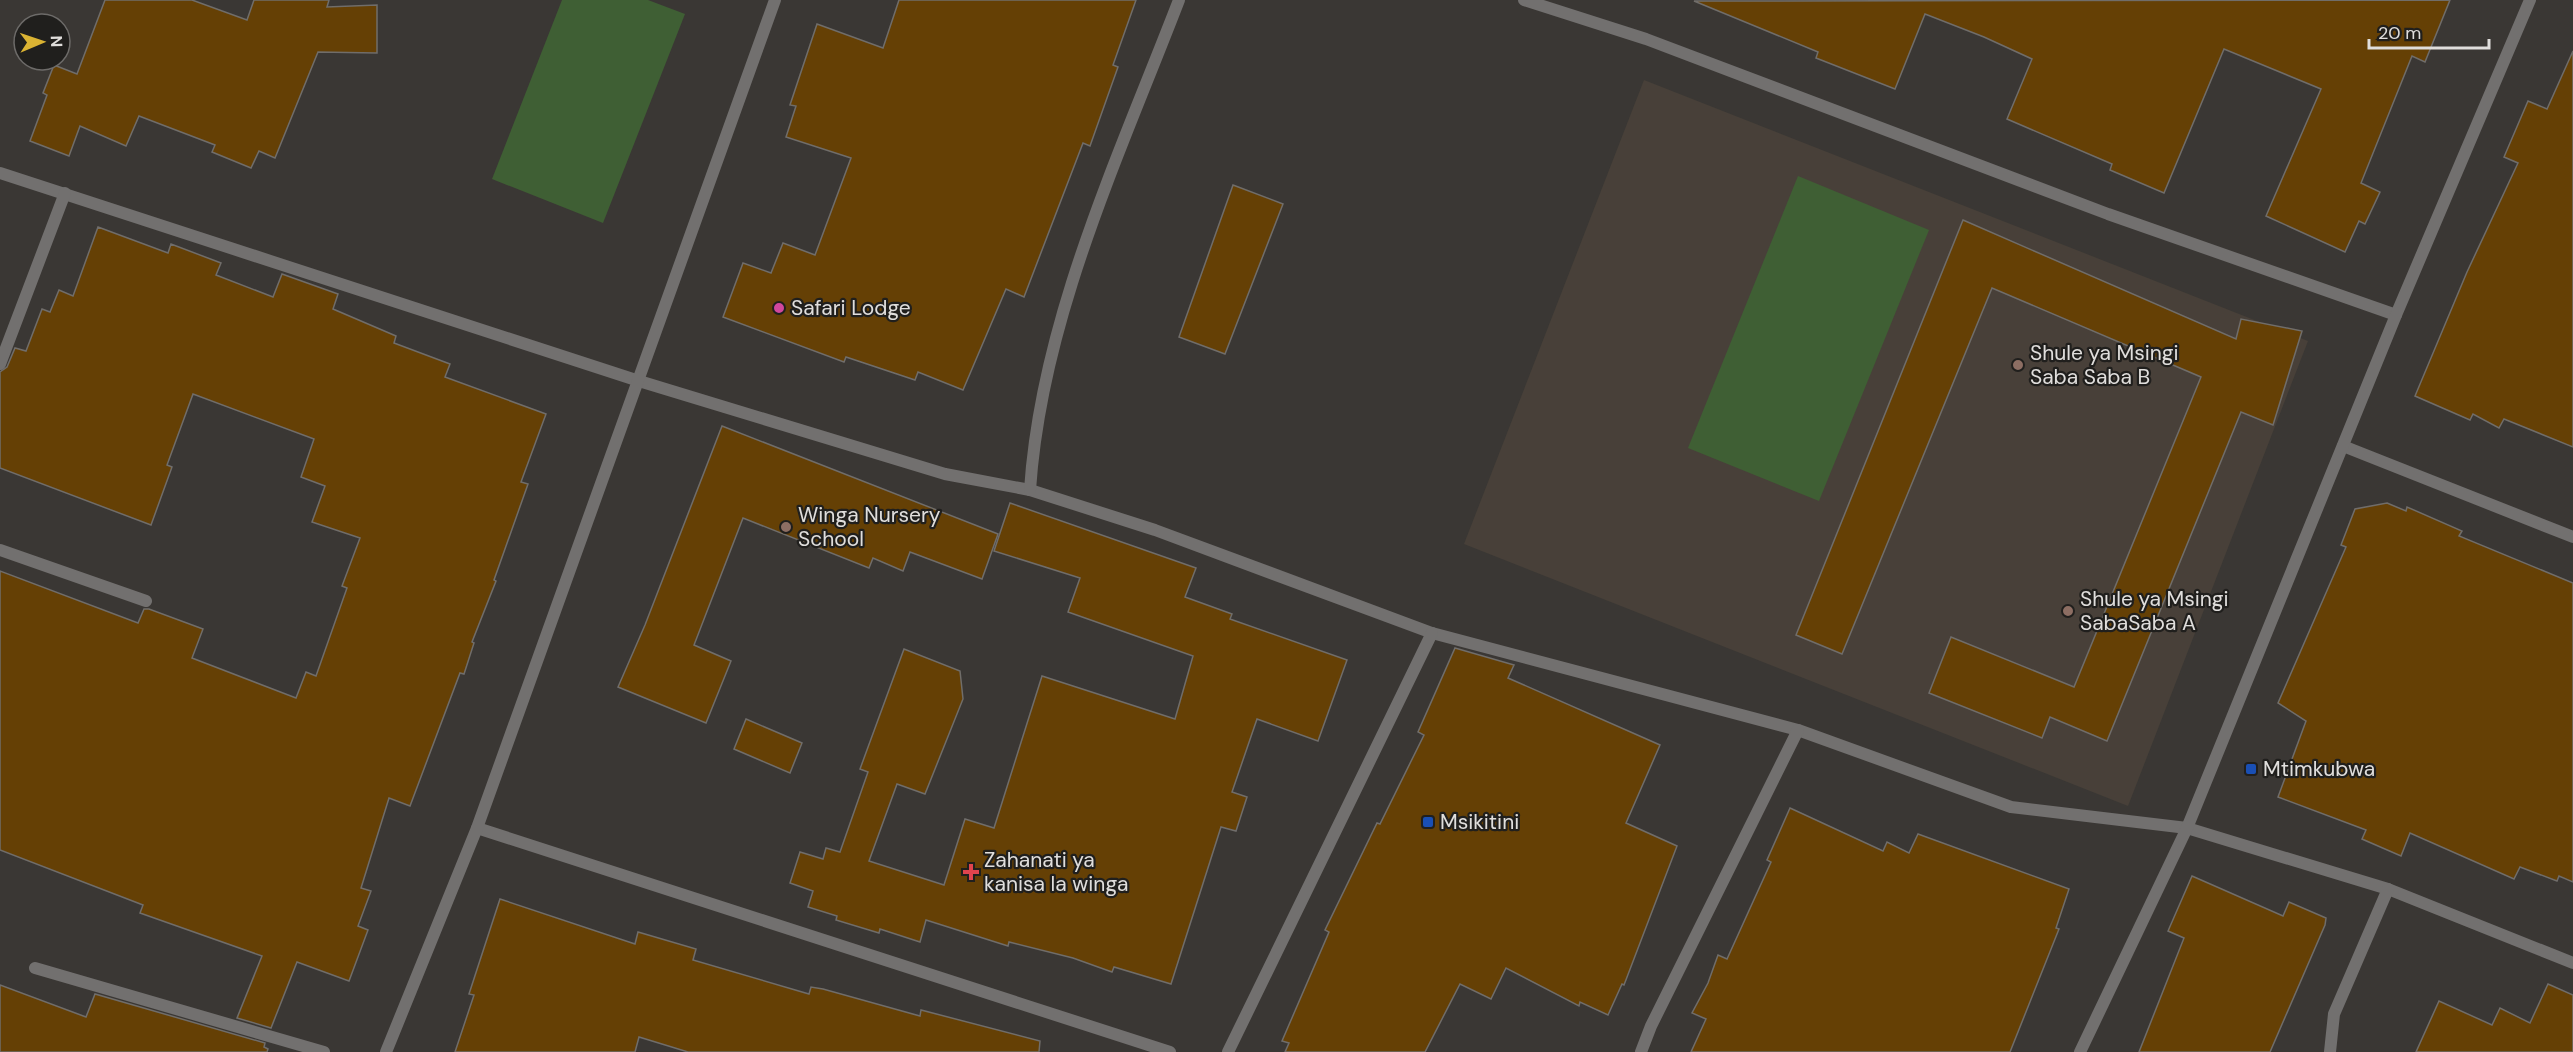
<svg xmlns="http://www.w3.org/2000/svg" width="2573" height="1052" viewBox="0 0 2573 1052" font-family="'DM Sans',sans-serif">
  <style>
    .built { fill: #484039 }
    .grass { fill: #3f5f34 }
    .building { fill: #654005; stroke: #706d6a; stroke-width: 1.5 }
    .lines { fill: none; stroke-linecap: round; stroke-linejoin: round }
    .street { stroke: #72706f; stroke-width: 12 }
    .hotel-dot { fill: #d1479c; stroke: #201f1d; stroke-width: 2 }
    .education-dot { fill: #8d6e63; stroke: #201f1d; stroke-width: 2 }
    .transit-dot { fill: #1a4fb4; stroke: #201f1d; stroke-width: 2 }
    .health-dot { fill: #e0444e; stroke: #201f1d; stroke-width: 2 }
    .labels { text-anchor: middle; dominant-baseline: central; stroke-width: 4.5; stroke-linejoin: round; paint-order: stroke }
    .poi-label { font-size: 21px; fill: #e0dedc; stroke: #201f1d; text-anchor: start }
  </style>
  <rect width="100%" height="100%" fill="#3a3734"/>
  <path class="built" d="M 1644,80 L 2308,341 L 2128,806 L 1464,544 Z"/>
  <g class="grass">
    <path d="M 562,0 L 648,0 L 685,14 L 603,223 L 492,179 Z"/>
    <path d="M 1798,176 L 1929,230 L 1819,501 L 1688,448 Z"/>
  </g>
  <g class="building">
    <path d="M 105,0 L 192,0 L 247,20 L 254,0 L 329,0 L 327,7 L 377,5 L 377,53 L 318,52 L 275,158 L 259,151 L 251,168 L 212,152 L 215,145 L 139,116 L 126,146 L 80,126 L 69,156 L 30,141 L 47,95 L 43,93 L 54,65 L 77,74 Z"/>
    <path d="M 899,0 L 1136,0 L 1113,65 L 1118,67 L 1090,146 L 1083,143 L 1024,297 L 1006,289 L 963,390 L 918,372 L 915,380 L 846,357 L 844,362 L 723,317 L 743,263 L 771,273 L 783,243 L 815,255 L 851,158 L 786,137 L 796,106 L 790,105 L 817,24 L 883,48 Z"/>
    <path d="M 2450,0 L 2425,62 L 2412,56 L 2361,183 L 2380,192 L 2365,224 L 2359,221 L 2345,252 L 2266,216 L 2321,89 L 2224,49 L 2164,193 L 2110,170 L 2112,164 L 2007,119 L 2032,59 L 1984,37 L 1925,14 L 1895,89 L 1816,58 L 1818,52 L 1694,1 Z"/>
    <path d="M 2573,51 L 2573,447 L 2504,419 L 2499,428 L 2473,414 L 2470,420 L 2415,396 L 2467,272 L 2518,163 L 2504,157 L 2528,101 L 2547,109 Z"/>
    <path d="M 1233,185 L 1283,204 L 1225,354 L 1179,337 Z"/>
    <path d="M 1963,220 L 2236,339 L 2241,319 L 2302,331 L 2273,425 L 2241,412 L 2107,741 L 2050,717 L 2042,738 L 1929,693 L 1951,637 L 2074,687 L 2201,377 L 1992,288 L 1842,654 L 1796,635 Z"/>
    <path d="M 98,227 L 168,253 L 171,244 L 221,263 L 216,275 L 273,297 L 282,274 L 338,294 L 333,309 L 396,336 L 394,343 L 450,364 L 445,377 L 546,414 L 521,482 L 528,484 L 494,580 L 496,581 L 472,642 L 474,643 L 464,674 L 460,673 L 410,806 L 389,798 L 361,888 L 371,891 L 358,926 L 368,930 L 349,981 L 297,962 L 271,1028 L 237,1018 L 262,956 L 140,913 L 143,905 L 0,850 L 0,571 L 138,623 L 144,609 L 149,609 L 203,629 L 192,658 L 296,698 L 306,672 L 316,676 L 347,588 L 342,586 L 360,538 L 312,522 L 325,486 L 301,477 L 314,439 L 193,394 L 167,465 L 172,467 L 151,525 L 0,468 L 0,372 L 7,367 L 15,348 L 26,351 L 42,309 L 50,312 L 59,290 L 73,296 Z"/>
    <path d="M 722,426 L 998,534 L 982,579 L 910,552 L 903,571 L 873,558 L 869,568 L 743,518 L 694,645 L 731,661 L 706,723 L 618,687 L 645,625 Z"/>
    <path d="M 1010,503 L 1196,568 L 1185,597 L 1232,614 L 1230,619 L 1347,660 L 1318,741 L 1257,719 L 1232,792 L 1247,797 L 1236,831 L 1221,827 L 1171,984 L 1114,967 L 1112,972 L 1073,958 L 1009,942 L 1008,946 L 926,920 L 920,942 L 880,929 L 879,933 L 836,920 L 837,916 L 808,907 L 813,891 L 790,883 L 800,852 L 823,859 L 826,848 L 840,852 L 868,772 L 860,769 L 904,649 L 960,671 L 963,699 L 925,794 L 897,784 L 869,861 L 944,885 L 965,819 L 994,828 L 1042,676 L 1175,719 L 1193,656 L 1068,612 L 1080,578 L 994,551 Z"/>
    <path d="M 2387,503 L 2406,511 L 2407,507 L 2462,531 L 2459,536 L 2573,583 L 2573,882 L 2559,876 L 2557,881 L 2520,867 L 2514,879 L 2410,833 L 2401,856 L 2362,839 L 2366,830 L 2278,797 L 2306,721 L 2278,703 L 2346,547 L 2341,545 L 2355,509 Z"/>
    <path d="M 1455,648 L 1514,665 L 1508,678 L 1660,745 L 1626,823 L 1677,846 L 1624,985 L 1622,984 L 1608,1015 L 1580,1002 L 1579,1006 L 1506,968 L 1491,999 L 1460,984 L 1425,1052 L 1285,1052 L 1289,1043 L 1282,1041 L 1329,932 L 1325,930 L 1377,823 L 1380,824 L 1424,735 L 1418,732 Z"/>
    <path d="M 746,719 L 802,743 L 790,773 L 734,749 Z"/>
    <path d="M 1790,808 L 1883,851 L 1887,842 L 1909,853 L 1918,834 L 2069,889 L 2056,928 L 2059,929 L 2010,1052 L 1691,1052 L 1706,1019 L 1692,1013 L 1708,983 L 1718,955 L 1727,959 L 1771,862 L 1767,860 Z"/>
    <path d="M 2192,876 L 2283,916 L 2289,902 L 2326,918 L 2325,925 L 2270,1052 L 2139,1052 L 2184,938 L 2168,931 Z"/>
    <path d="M 500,899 L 635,944 L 638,932 L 696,949 L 693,960 L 809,994 L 811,987 L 823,989 L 920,1016 L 921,1010 L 1040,1041 L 1039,1052 L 688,1052 L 639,1037 L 635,1052 L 455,1052 L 474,995 L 469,994 Z"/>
    <path d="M 2548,984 L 2573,995 L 2573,1052 L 2416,1052 L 2439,1001 L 2492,1025 L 2500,1008 L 2530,1023 Z"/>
    <path d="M 0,985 L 86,1017 L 95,994 L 265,1043 L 264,1047 L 268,1049 L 267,1052 L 0,1052 Z"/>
  </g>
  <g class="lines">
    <g class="street">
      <path d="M 1524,0 L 1646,39 L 2108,214 L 2396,315"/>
      <path d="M 0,173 L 639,381 L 945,474 L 1030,490 L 1155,530 L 1432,633 L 1798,730 L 2011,807 L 2187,828 L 2388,889 L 2573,963"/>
      <path d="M 0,364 L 65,193"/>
      <path d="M 2343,446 L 2573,537"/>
      <path d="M 1030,490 C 1041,321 1119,156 1179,0"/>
      <path d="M 0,550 L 146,601"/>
      <path d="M 477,828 L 1170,1052"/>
      <path d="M 35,968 L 324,1052"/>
      <path d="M 386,1052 L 477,828 L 775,0"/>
      <path d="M 1228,1052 L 1432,633"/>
      <path d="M 1641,1052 L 1651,1026 L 1798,730"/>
      <path d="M 2080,1052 L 2187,828 L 2396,315 L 2530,0"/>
      <path d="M 2330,1052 L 2334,1014 L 2388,889"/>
    </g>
  </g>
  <circle class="hotel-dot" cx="779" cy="308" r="6"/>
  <g class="education-dot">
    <circle cx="2018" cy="365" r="6"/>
    <circle cx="786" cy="527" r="6"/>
    <circle cx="2068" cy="611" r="6"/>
  </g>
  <g class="transit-dot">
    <rect x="2245" y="763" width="12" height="12" rx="3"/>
    <rect x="1422" y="816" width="12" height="12" rx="3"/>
  </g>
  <path class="health-dot" d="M968 863h6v6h6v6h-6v6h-6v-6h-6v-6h6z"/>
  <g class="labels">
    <g class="poi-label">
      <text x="791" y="308">Safari Lodge</text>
      <text x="2030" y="353">Shule ya Msingi<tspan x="2030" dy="24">Saba Saba B</tspan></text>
      <text x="798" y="515">Winga Nursery<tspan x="798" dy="24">School</tspan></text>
      <text x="2080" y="599">Shule ya Msingi<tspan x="2080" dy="24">SabaSaba A</tspan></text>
      <text x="2263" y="769">Mtimkubwa</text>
      <text x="1440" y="822">Msikitini</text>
      <text x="984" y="860">Zahanati ya<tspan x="984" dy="24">kanisa la winga</tspan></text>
    </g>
  </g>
  <g transform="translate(42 42) rotate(88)"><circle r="28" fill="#201f1d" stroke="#6d6b69" stroke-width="1.5"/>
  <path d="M0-4.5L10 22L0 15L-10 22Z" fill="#dab333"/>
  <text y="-9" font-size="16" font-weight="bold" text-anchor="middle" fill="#e0dedc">N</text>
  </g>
  <path d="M2369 39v9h120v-9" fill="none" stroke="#e0dedc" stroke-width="3"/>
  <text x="2378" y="39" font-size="18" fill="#e0dedc" stroke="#201f1d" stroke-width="4.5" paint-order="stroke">20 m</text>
</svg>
